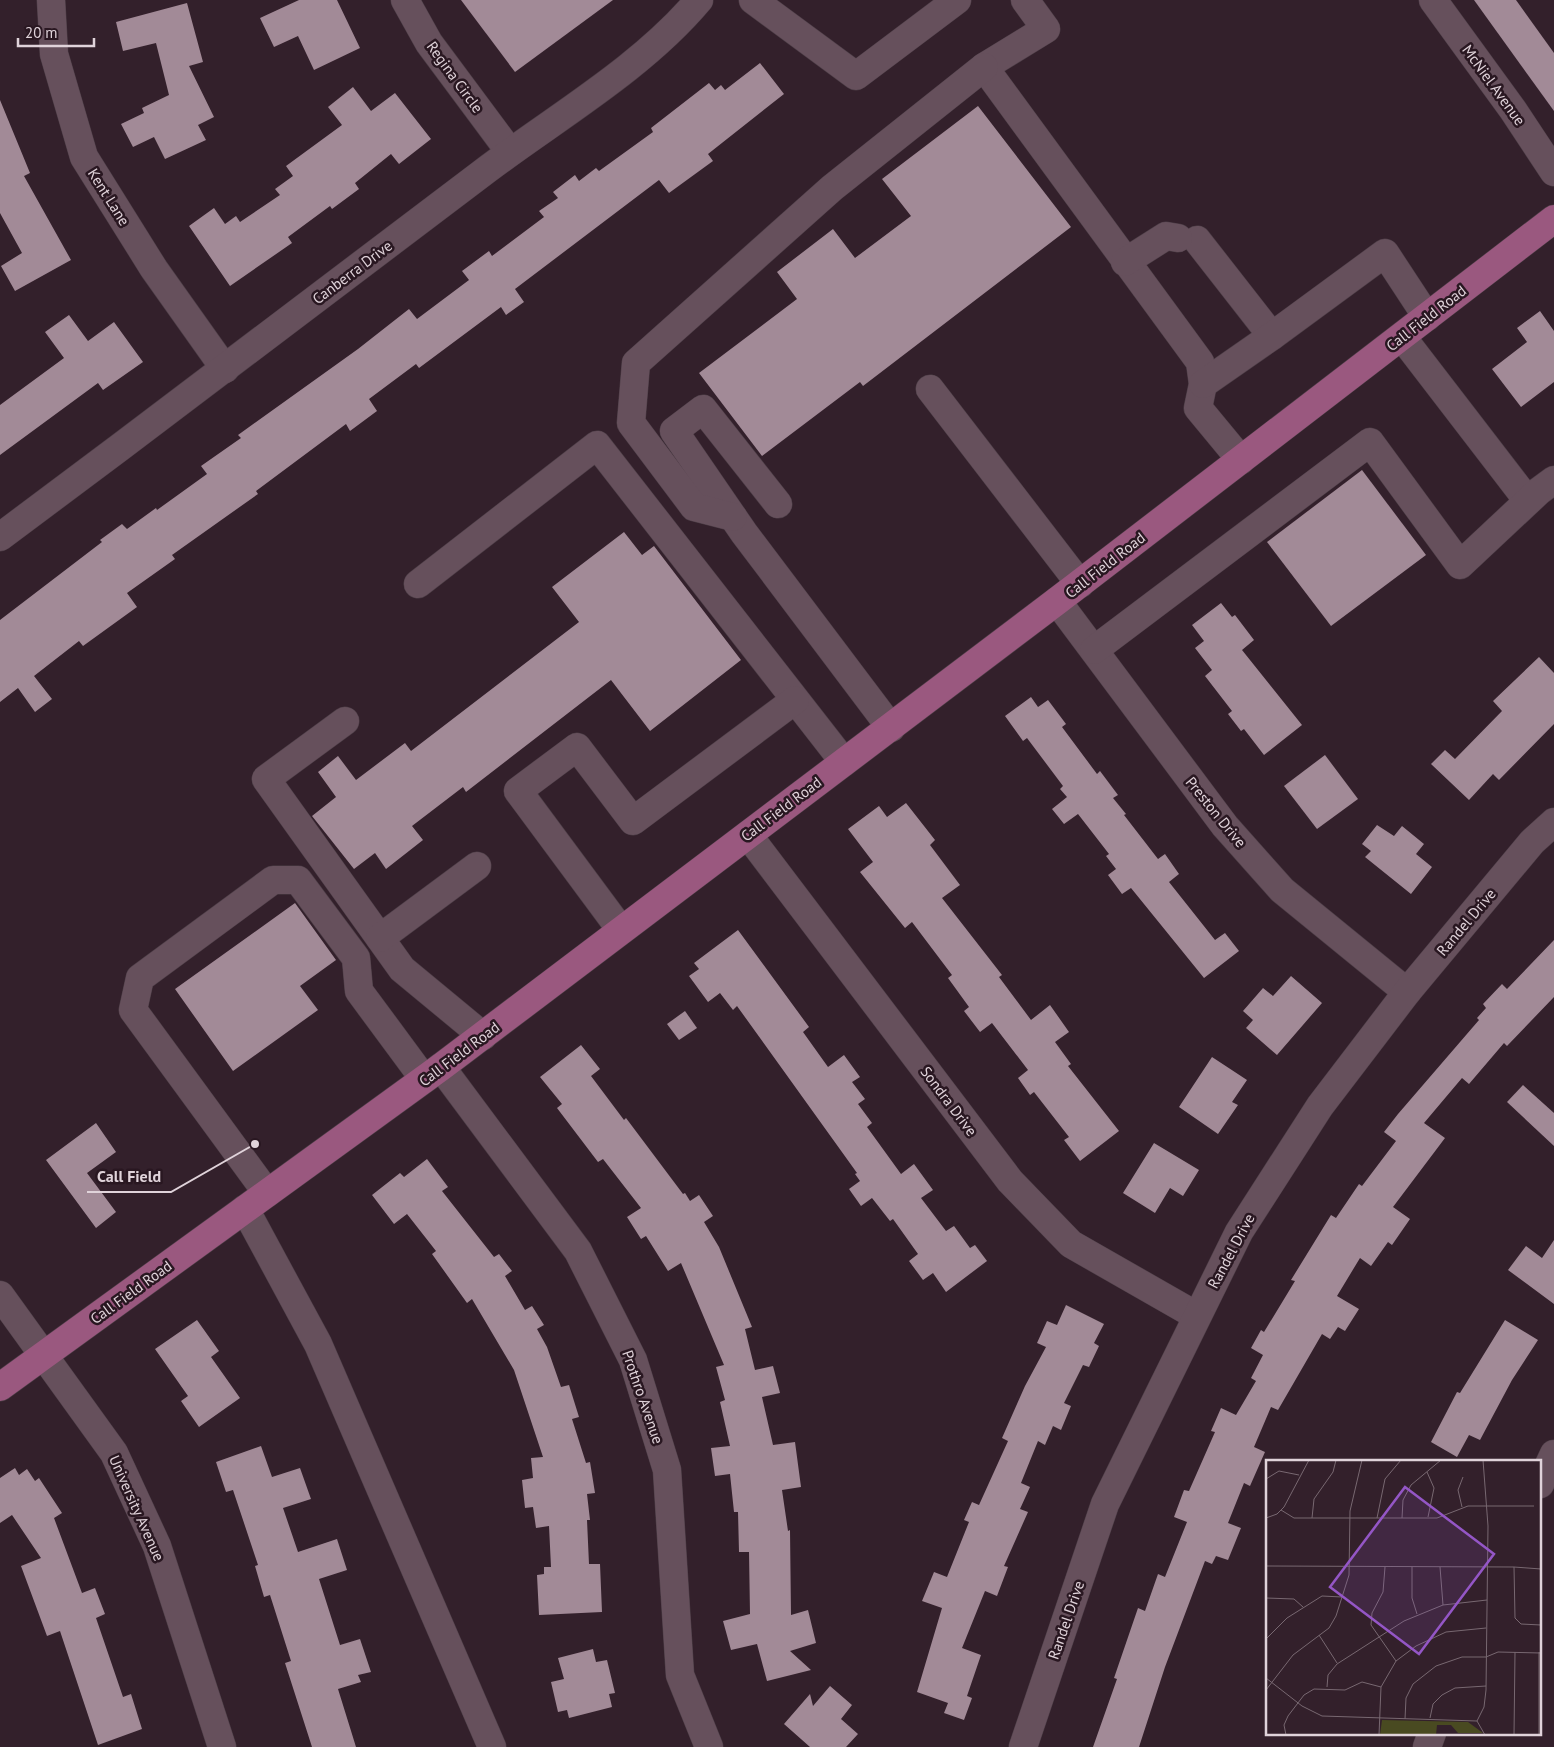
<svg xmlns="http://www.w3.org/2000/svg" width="1554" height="1747" viewBox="0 0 1554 1747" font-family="'PT Sans',sans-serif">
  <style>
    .building { fill: #a28a97 }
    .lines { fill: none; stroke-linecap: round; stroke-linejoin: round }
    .minor-casing { stroke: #4d3e47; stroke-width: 29 }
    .major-casing { stroke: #4d3e47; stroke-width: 29 }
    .minor { stroke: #66505c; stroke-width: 28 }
    .major { stroke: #9a587f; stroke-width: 28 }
    .labels { text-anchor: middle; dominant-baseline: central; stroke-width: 5; stroke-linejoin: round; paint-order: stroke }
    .street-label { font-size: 15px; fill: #e0d3da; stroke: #291721 }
    .inset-road { fill: none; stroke: #786871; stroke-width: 1 }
    .view { fill: #9456c6; fill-opacity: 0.15; stroke: #9456c6; stroke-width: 2.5 }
    .inset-edge { fill: none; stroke: #e0d3da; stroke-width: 2.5 }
    .leader { fill: none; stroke: #e0d3da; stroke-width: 2 }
    .callout-dot { fill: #e0d3da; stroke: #291721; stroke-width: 2 }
    .callout-label { font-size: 16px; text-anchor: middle; font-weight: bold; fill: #e0d3da; stroke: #291721; stroke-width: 5; stroke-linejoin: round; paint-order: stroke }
  </style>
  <rect width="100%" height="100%" fill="#33202b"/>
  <g class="building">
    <path d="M 299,0 L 337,0 L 360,48 L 314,70 L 298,36 L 274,47 L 260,18 Z"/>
    <path d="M 461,0 L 613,0 L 515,72 Z"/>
    <path d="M 1474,0 L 1516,0 L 1554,53 L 1554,111 Z"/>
    <path d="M 187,3 L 203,62 L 189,66 L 214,117 L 198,125 L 206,140 L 165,159 L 154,137 L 133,147 L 121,124 L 144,113 L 142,108 L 169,95 L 156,43 L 123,51 L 116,22 Z"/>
    <path d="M 760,63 L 784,94 L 708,154 L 713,161 L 669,193 L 659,180 L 515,289 L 524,302 L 506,315 L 501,307 L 419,368 L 416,364 L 369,399 L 377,411 L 350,431 L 346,424 L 256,491 L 258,494 L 172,555 L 175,559 L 127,593 L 137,607 L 83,646 L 79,641 L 34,676 L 52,699 L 35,712 L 18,688 L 0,702 L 0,620 L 102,542 L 100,540 L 122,524 L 127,529 L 156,508 L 157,510 L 207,474 L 201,466 L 241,438 L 238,435 L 358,349 L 409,309 L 417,319 L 469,280 L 462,271 L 489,251 L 492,256 L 544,217 L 539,211 L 558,198 L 553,192 L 575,175 L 579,181 L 596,168 L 599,171 L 653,132 L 651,128 L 709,83 L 715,90 L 721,85 L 725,90 Z"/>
    <path d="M 353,87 L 371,111 L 395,93 L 431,139 L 399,164 L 391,154 L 355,183 L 359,189 L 332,209 L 330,206 L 288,237 L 292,243 L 230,286 L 189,226 L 214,208 L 225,224 L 236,216 L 240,222 L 280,195 L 275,189 L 293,176 L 286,166 L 342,125 L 328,107 Z"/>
    <path d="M 0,100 L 30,173 L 24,176 L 71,260 L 15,291 L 1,266 L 22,253 L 0,213 Z"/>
    <path d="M 978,106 L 1071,227 L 863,386 L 860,382 L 762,456 L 699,373 L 797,299 L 777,272 L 833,229 L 855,258 L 911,216 L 882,179 Z"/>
    <path d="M 1540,311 L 1554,331 L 1554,382 L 1521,407 L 1492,369 L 1527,342 L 1517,328 Z"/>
    <path d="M 69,315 L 88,341 L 114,322 L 143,362 L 103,390 L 98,383 L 0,455 L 0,405 L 64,358 L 45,332 Z"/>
    <path d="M 1362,470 L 1426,555 L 1331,626 L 1267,542 Z"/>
    <path d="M 624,532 L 642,555 L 654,546 L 741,660 L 650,731 L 611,680 L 466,792 L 463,787 L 412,826 L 423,840 L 386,869 L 375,853 L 354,869 L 312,816 L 336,797 L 318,772 L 338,756 L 356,780 L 405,743 L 411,751 L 579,622 L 552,587 Z"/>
    <path d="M 1221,603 L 1232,617 L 1235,615 L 1254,640 L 1242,650 L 1302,725 L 1264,755 L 1244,729 L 1241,731 L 1228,714 L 1232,711 L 1205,676 L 1212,670 L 1195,648 L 1204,641 L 1192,625 Z"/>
    <path d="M 1539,657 L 1554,673 L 1554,724 L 1499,780 L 1493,774 L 1469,800 L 1431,764 L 1445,750 L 1455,759 L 1502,711 L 1493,701 Z"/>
    <path d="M 1031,697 L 1038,707 L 1048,700 L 1066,724 L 1062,727 L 1097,774 L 1100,771 L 1118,795 L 1113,798 L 1126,814 L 1124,815 L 1158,859 L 1165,854 L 1179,874 L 1169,882 L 1215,940 L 1225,933 L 1239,951 L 1204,978 L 1131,888 L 1122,894 L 1108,875 L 1116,869 L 1106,856 L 1109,854 L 1078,814 L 1064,824 L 1052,809 L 1067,797 L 1060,789 L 1063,786 L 1027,738 L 1023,741 L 1005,716 Z"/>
    <path d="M 1325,755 L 1358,799 L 1317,829 L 1284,786 Z"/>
    <path d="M 906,803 L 935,840 L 930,845 L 960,885 L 942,898 L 1002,975 L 999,977 L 1031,1020 L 1050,1005 L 1069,1032 L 1055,1042 L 1071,1064 L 1068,1066 L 1119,1131 L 1080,1161 L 1064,1140 L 1069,1137 L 1034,1092 L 1030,1095 L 1018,1078 L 1028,1070 L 992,1023 L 980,1032 L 964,1011 L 969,1007 L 948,978 L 952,975 L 912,922 L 905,928 L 860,872 L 873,862 L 848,829 L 879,806 L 887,817 Z"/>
    <path d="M 1377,825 L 1394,836 L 1402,826 L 1424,844 L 1416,854 L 1432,867 L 1411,894 L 1365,857 L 1371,851 L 1362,844 Z"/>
    <path d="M 295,903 L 336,960 L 300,986 L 318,1010 L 233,1071 L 175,989 Z"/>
    <path d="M 738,930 L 809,1027 L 803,1032 L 828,1067 L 844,1055 L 860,1077 L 852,1082 L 865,1099 L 858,1104 L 872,1123 L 867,1127 L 901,1174 L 914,1164 L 933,1190 L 921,1198 L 946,1231 L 954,1226 L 970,1248 L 975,1245 L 987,1261 L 946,1292 L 933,1273 L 923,1280 L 909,1261 L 918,1254 L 893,1219 L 890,1221 L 872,1198 L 861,1206 L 849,1189 L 860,1181 L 855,1174 L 857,1173 L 737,1006 L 733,1010 L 720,993 L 708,1002 L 689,976 L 699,969 L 694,963 Z"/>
    <path d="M 1554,940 L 1554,997 L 1507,1046 L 1504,1043 L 1469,1084 L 1462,1078 L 1424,1123 L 1445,1138 L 1393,1207 L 1410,1219 L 1392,1245 L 1388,1242 L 1371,1266 L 1360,1258 L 1337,1296 L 1359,1309 L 1345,1331 L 1338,1327 L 1330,1339 L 1322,1334 L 1278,1410 L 1271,1407 L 1254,1447 L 1265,1452 L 1250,1486 L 1244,1483 L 1228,1523 L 1241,1528 L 1228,1560 L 1216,1556 L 1212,1564 L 1205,1561 L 1165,1667 L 1139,1747 L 1093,1747 L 1117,1679 L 1114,1678 L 1138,1608 L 1145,1611 L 1158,1574 L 1165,1577 L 1187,1522 L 1174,1517 L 1184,1490 L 1189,1491 L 1215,1432 L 1211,1431 L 1221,1408 L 1236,1415 L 1256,1381 L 1251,1378 L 1263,1355 L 1251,1348 L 1261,1330 L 1264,1332 L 1295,1281 L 1291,1280 L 1331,1215 L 1336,1218 L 1359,1184 L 1362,1186 L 1396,1141 L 1384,1132 L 1398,1114 L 1479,1020 L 1477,1018 L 1486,1008 L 1483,1004 L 1502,984 L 1507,989 Z"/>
    <path d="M 1291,976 L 1322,1003 L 1277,1055 L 1246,1028 L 1253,1020 L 1243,1011 L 1263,988 L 1273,996 Z"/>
    <path d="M 685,1011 L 697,1028 L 679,1040 L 667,1024 Z"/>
    <path d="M 581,1045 L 600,1069 L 591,1076 L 624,1120 L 626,1118 L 683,1194 L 685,1193 L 690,1201 L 699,1195 L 713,1216 L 704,1222 L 719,1247 L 752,1327 L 745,1329 L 755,1370 L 773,1366 L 780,1393 L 762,1397 L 773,1445 L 795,1442 L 801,1487 L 782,1490 L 788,1531 L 790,1530 L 791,1615 L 808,1610 L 816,1643 L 790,1651 L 811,1670 L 767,1681 L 757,1644 L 731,1650 L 723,1621 L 750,1614 L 749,1552 L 739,1552 L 738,1512 L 734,1512 L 730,1474 L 715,1476 L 711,1448 L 730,1446 L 720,1402 L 725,1400 L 716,1367 L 724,1365 L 681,1263 L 668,1271 L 646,1236 L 641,1239 L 627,1217 L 641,1208 L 603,1159 L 598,1162 L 557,1108 L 562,1104 L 540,1077 Z"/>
    <path d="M 1212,1057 L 1247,1080 L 1232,1102 L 1238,1105 L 1218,1134 L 1179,1107 Z"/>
    <path d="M 1523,1085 L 1554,1113 L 1554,1146 L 1507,1102 Z"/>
    <path d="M 96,1123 L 116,1152 L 87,1173 L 116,1212 L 96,1228 L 46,1160 Z"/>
    <path d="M 1154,1143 L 1199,1170 L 1183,1196 L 1170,1188 L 1155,1213 L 1123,1193 Z"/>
    <path d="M 427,1159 L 448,1187 L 442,1191 L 494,1257 L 499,1254 L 512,1271 L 505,1276 L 525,1310 L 532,1306 L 544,1325 L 537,1329 L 547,1347 L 561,1387 L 569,1385 L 579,1417 L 572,1419 L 586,1463 L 590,1462 L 595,1493 L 587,1494 L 590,1520 L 587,1520 L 589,1564 L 600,1564 L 602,1612 L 539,1615 L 537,1575 L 544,1574 L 544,1567 L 551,1567 L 549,1526 L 536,1528 L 533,1507 L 525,1508 L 522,1480 L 533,1478 L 531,1458 L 543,1457 L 514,1370 L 472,1299 L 467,1303 L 432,1254 L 436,1251 L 407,1214 L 394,1224 L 372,1195 L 400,1173 L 404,1177 Z"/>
    <path d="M 1554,1240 L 1554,1304 L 1508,1270 L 1526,1246 L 1542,1258 Z"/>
    <path d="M 1066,1305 L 1104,1324 L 1094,1343 L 1099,1346 L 1089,1367 L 1083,1365 L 1064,1403 L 1071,1406 L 1061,1430 L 1053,1426 L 1045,1445 L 1038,1441 L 1021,1483 L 1030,1487 L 1020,1509 L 1028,1512 L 1004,1566 L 1008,1567 L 997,1596 L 985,1591 L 962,1648 L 981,1655 L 967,1696 L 972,1698 L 964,1720 L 944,1713 L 948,1703 L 917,1692 L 942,1608 L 922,1601 L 934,1572 L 947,1577 L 969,1522 L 964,1520 L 972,1502 L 979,1505 L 1008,1441 L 1002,1438 L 1025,1386 L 1046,1347 L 1037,1343 L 1047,1321 L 1057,1325 Z"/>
    <path d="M 197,1320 L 219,1351 L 211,1357 L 240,1398 L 199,1427 L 181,1401 L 188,1396 L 155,1349 Z"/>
    <path d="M 1505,1320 L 1538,1340 L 1512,1380 L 1480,1440 L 1469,1435 L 1457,1457 L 1431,1442 L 1457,1392 L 1460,1393 Z"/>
    <path d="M 261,1446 L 272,1477 L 300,1468 L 311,1499 L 283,1508 L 298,1552 L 337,1539 L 347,1570 L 319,1579 L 340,1645 L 360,1639 L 371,1672 L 358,1675 L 361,1682 L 338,1689 L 356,1747 L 312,1747 L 285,1663 L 291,1661 L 270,1595 L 264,1597 L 255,1566 L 258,1565 L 233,1490 L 226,1492 L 216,1462 Z"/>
    <path d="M 15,1468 L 19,1475 L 27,1469 L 35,1481 L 39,1478 L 62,1513 L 54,1518 L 82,1593 L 95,1588 L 105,1614 L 96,1618 L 123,1697 L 131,1694 L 142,1729 L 98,1745 L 60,1631 L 47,1636 L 21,1566 L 41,1558 L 12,1515 L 0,1523 L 0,1478 Z"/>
    <path d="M 593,1649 L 596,1662 L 607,1660 L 615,1693 L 609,1694 L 612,1707 L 569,1718 L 567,1710 L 558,1712 L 551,1682 L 564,1679 L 558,1658 Z"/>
    <path d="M 830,1686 L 852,1705 L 841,1719 L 858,1734 L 846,1747 L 810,1747 L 784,1724 L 810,1694 L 813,1706 Z"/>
  </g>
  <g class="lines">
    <g class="minor-casing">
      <g id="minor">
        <path d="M 51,0 L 54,54 L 84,157 L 154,269 L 225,369"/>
        <path d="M 405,0 L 429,43 L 510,152"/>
        <path d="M 753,0 L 856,76 L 957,0"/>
        <path d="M 1025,0 L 1046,29 L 984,67 L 1200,362 L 1203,384 L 1198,408 L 1241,460"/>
        <path d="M 1433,0 L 1513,110 L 1554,172"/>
        <path d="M 1197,240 L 1272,336"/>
        <path d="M 1125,262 L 1166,236 L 1178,238"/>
        <path d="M 1402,337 L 1528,501"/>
        <path d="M 1203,384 L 1272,336 L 1385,253 L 1427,317"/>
        <path d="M 930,389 L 1080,584"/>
        <path d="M 778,504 L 703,409 L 674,431 L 744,533 L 891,728"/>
        <path d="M 733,517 L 694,507 L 631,423 L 636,363 L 832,188 L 984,67"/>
        <path d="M 0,537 C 161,417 321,296 481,174 C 553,119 640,70 699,0"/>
        <path d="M 418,584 L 597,445 L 844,762"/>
        <path d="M 1057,601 L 1225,826 L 1282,890 L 1407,992"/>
        <path d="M 1094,650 L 1370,442 L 1460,565 L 1539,491 L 1554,480"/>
        <path d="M 345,721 L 266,779 L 402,969 L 483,1036"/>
        <path d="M 748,835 L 1010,1181 L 1071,1244 L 1197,1316"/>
        <path d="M 621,930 L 518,791 L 577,747 L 633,821 L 795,700"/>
        <path d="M 380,938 L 477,866"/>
        <path d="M 441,1067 L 578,1251 L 633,1360 L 667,1470 L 680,1675 L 709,1747"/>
        <path d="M 267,1193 L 133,1010 L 140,978 L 273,880 L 298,880 L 356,958 L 359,991 L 424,1079"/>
        <path d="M 245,1209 L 318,1344 L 492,1747"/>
        <path d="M 0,1295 L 114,1453 L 157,1546 L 222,1747"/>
        <path d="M 1540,1484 L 1554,1454"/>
        <path d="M 1023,1747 L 1105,1504 L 1239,1232 L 1320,1106 L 1407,992 L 1532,842 L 1554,822"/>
        <path d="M 1427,1747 L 1432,1733"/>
      </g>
    </g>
    <g class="major-casing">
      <path id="major" d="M 0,1387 L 441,1067 L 1057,601 L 1554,219"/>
    </g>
    <use href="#minor" class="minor"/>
    <use href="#major" class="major"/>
  </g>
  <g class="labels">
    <g class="street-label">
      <text transform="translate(455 77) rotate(54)">Regina Circle</text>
      <text transform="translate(1494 85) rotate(54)">McNiel Avenue</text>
      <text transform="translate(109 197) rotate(58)">Kent Lane</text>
      <text transform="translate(352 272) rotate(-37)">Canberra Drive</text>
      <text transform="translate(1426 318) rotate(-38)">Call Field Road</text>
      <text transform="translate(1105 565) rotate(-38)">Call Field Road</text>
      <text transform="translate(781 809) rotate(-37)">Call Field Road</text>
      <text transform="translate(1216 812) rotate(51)">Preston Drive</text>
      <text transform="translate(1466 922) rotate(-50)">Randel Drive</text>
      <text transform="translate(459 1054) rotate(-37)">Call Field Road</text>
      <text transform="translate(949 1101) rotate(53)">Sondra Drive</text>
      <text transform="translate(1231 1251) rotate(-62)">Randel Drive</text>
      <text transform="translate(131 1292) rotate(-36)">Call Field Road</text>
      <text transform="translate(643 1397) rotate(71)">Prothro Avenue</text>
      <text transform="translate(137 1508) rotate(66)">University Avenue</text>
      <text transform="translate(1066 1620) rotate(-71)">Randel Drive</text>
    </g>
  </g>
  <g transform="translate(1266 1460)">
    <rect width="275" height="275" fill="#33202b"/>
    <path d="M 116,260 L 202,262 L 217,273 L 192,273 L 185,265 L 171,265 L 170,275 L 114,275 Z" fill="#494a21"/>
    <path class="inset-road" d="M 217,0 L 222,66 L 220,230 L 218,247 L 211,261 L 219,275M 161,12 L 168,28 L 162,57M 0,19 L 13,11 L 33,15M 196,47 L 192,30 L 197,17M 15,50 L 28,58 L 171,58 L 202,46 L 268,46M 0,58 L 11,54 L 18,47 L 43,0M 46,58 L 48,39 L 67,12 L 70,0M 111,58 L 119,19 L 135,0M 136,58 L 137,40 L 145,25 L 175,0M 0,106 L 248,107 L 275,109M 119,107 L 117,132 L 106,153 L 105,165 L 130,201M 146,107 L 146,138 L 151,154M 174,107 L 177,145M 248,107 L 249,158 L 255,164 L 275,165M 0,138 L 28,139 L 37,147M 53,175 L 71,203M 0,179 L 21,158 L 56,136 L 76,137M 273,192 L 273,275M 0,218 L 36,246 L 56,256 L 211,261M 61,227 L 62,215 L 71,204 L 138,161 L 177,145 L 221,140M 0,230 L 27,195 L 63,168 L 70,156 L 83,115 L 84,51 L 96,0M 164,258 L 167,244 L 176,235 L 189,228 L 220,226M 139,259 L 140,238 L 147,224 L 170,206 L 196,197 L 220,197 L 232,192 L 275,193M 20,275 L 18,265 L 22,256 L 38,235 L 48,229 L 79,230 L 96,222 L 115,227M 113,275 L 115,227 L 130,201 L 150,186 L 180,172 L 220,168M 248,275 L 249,192"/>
    <path class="view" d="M 139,27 L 228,94 L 153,194 L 64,127 Z"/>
    <rect width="275" height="275" class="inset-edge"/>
  </g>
  <path class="leader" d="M255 1144L171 1192H87"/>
  <circle class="callout-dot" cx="255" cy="1144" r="5"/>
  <g class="callout-label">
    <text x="129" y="1182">Call Field</text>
  </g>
  <path d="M18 38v8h76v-8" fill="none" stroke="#e0d3da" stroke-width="2.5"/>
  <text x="25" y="38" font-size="15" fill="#e0d3da" stroke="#291721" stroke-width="4" paint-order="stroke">20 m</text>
</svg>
